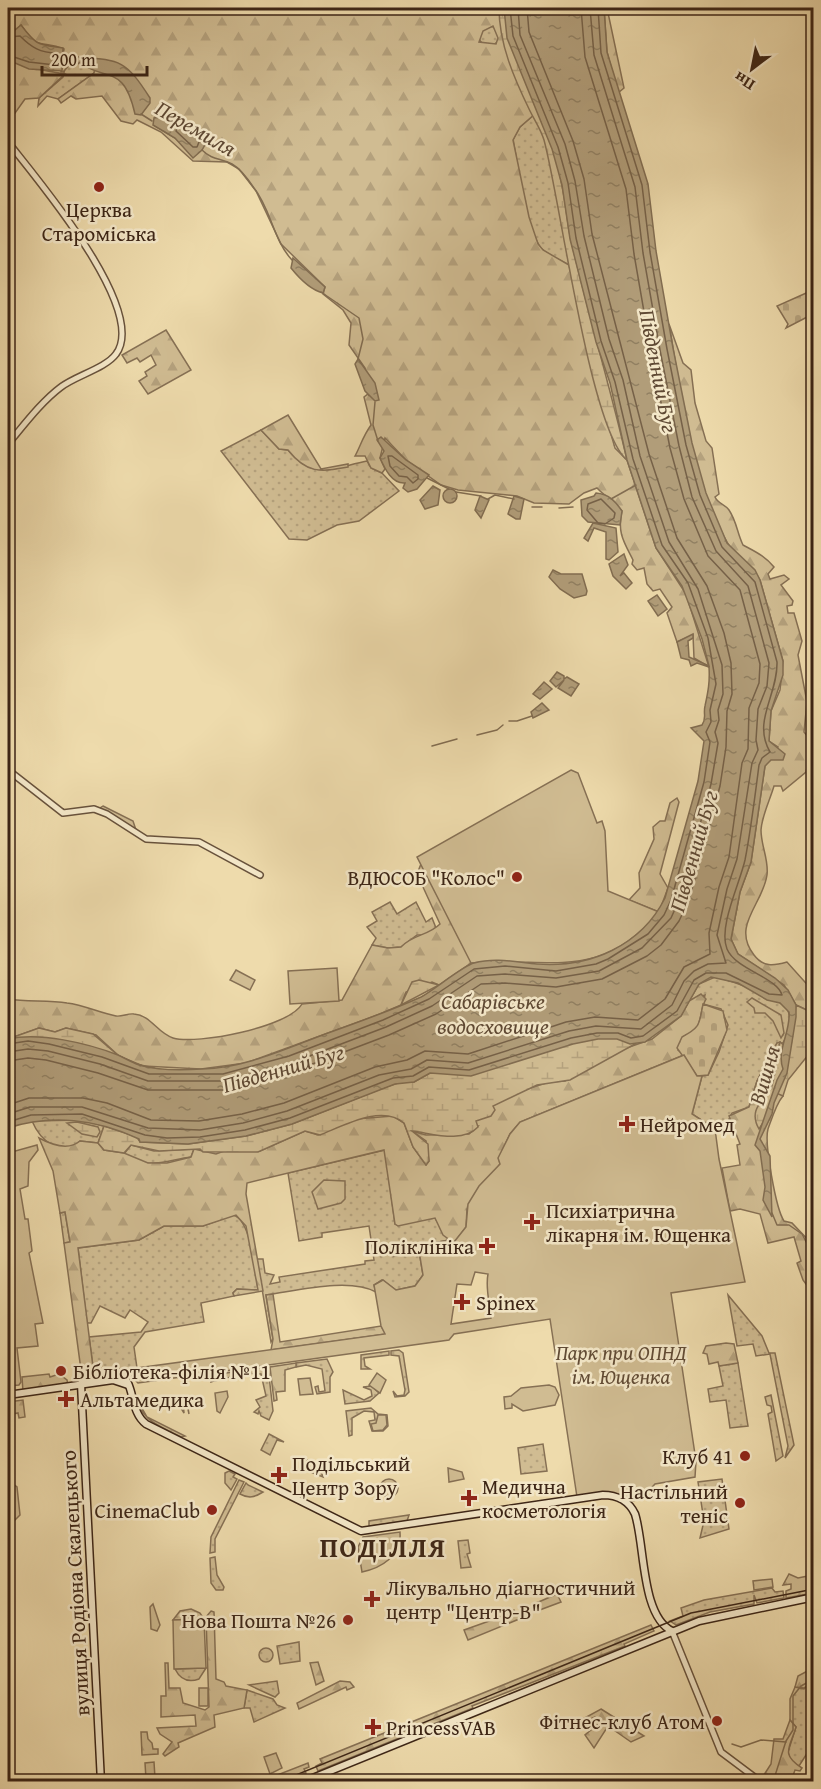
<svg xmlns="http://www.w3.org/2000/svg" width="821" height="1789" viewBox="0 0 821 1789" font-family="'Gentium Book Plus',serif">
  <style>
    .grass { fill: url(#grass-dots); stroke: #867054; stroke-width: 1.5 }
    .forest { fill: url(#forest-firs); stroke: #867054; stroke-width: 1.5; fill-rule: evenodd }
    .wetland { fill: url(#wetland-marsh); stroke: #867054; stroke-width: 1.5 }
    .cemetery { fill: url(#cemetery-stones); stroke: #867054; stroke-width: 1.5 }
    .park { fill: #d0bc92; stroke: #867054; stroke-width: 1.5; fill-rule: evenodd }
    .water { fill: url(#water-ripples); stroke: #826d51; stroke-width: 1.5 }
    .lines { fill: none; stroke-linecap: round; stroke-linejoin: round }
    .shore { stroke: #766148; stroke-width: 1.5 }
    .stream { stroke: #826d51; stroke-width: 1.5 }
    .tertiary-casing { stroke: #68523c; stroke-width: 8 }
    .secondary-casing { stroke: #3c2516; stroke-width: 9 }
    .tertiary { stroke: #f4e8c9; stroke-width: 5 }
    .secondary { stroke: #f4e8c9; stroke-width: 6 }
    .tram { stroke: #3c2516; stroke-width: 1.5 }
    .poi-dot { fill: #8f2418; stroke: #f4e8c9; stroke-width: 2 }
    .labels { text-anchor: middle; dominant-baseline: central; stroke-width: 5; stroke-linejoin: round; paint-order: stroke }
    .poi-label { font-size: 21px; fill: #3c2516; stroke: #f4e8c9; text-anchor: start }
    .park-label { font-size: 21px; font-style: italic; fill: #614b35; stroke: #f4e8c9 }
    .street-label { font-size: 21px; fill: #3c2516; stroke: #f4e8c9 }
    .water-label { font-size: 22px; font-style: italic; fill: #5f4934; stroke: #f4e8c9 }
    .district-label { font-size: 27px; font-weight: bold; letter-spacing: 1.5px; fill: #3c2516; stroke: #f4e8c9 }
  </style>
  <defs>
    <pattern id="grass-dots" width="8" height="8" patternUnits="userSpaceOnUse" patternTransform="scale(1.5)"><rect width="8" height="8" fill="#d0bc92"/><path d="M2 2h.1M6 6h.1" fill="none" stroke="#b4a17d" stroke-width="1.8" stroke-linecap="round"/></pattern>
    <pattern id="forest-firs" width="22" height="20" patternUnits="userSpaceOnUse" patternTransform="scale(1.5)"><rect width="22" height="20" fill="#d0bc92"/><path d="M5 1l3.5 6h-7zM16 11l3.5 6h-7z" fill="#b4a17d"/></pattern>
    <pattern id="wetland-marsh" width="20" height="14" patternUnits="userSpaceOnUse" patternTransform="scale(1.5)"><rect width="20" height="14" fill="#d0bc92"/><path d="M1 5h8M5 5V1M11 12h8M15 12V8" fill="none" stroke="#b4a17d"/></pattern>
    <pattern id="cemetery-stones" width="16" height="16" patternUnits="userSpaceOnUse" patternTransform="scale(1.5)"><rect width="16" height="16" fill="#d0bc92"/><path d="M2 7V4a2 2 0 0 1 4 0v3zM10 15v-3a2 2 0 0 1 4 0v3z" fill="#b4a17d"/></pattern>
    <pattern id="water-ripples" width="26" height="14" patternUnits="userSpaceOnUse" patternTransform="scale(1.5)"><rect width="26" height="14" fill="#b19d79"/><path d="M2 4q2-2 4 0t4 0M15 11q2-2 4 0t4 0" fill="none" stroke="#918062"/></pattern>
  </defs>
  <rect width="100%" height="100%" fill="#eedbac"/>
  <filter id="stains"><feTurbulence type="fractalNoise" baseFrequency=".00333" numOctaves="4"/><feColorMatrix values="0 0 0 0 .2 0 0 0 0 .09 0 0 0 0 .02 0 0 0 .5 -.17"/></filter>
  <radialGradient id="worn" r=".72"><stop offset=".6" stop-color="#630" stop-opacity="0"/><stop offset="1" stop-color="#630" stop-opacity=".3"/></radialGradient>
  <g class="grass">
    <circle cx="489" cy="36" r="10"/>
    <path d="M 67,59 L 95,70 L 94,73 L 58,99 L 47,96 L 38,106 L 39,98 L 63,77 Z"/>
    <path d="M 536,113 L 548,138 L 569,265 C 560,260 547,255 541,248 C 527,230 518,164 513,140 L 520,127 Z"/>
    <path d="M 261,430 L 279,449 L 288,450 C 314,482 335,467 367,461 L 371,468 L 382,473 L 399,491 L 359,521 L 337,525 L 307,540 L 289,539 L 221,451 Z"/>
    <path d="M 390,902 L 397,914 L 416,902 L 426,922 L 432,918 L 436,928 L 426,935 L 417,935 L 401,947 L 388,948 L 372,945 L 376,938 L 367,927 L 377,921 L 372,912 Z"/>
    <path d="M 715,977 C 729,980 783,998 788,1011 C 792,1019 788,1035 783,1043 L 777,1043 L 757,1081 L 749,1107 L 732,1113 L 729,1119 L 731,1123 L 717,1126 L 715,1129 L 692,1114 L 702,1076 L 708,1075 L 719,1052 L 728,1025 L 721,1009 L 703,1004 L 705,995 L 689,1001 L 699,984 Z"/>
    <path d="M 81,1120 L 104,1126 L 98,1143 L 80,1141 C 60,1158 40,1140 32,1121 Z"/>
    <path d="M 131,1145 L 154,1151 L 194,1149 L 191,1157 C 167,1160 147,1171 124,1154 Z"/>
    <path d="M 385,1150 L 395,1224 L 435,1218 L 449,1240 L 393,1251 L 395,1256 L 419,1251 L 423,1275 L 415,1286 L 396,1290 L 382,1280 L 374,1285 L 376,1292 C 349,1277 296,1291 266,1295 L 273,1339 L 271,1342 L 257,1259 L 263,1259 L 265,1273 L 274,1275 L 270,1284 L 280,1282 L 279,1277 L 365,1264 L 365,1261 L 374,1260 L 369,1226 L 322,1233 L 322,1237 L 299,1241 L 288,1173 Z"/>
    <path d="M 65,1212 L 70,1242 L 64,1243 L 60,1213 Z"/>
    <path d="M 233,1215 C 251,1219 256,1273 258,1290 L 237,1289 L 233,1293 L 234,1296 L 201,1303 L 204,1322 L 145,1332 L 134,1347 L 137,1368 L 130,1369 L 131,1376 L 116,1368 L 81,1373 L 81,1370 L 93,1367 L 89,1337 L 141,1332 L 148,1322 L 130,1310 L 125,1318 L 100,1306 L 91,1323 L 87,1323 L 78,1248 L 139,1240 L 164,1226 L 203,1226 Z"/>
    <path d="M 728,1295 L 762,1336 L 769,1353 L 775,1353 L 794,1445 L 785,1458 L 788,1446 L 770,1354 L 756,1356 L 753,1344 L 737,1346 Z"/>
    <path d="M 399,1350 L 403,1353 L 409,1392 L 405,1396 L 395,1397 L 393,1391 L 397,1396 L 404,1395 L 405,1390 L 399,1356 L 391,1355 L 391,1351 Z"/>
    <path d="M 389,1351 L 389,1355 L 364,1358 L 365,1366 L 370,1369 L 361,1369 L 361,1355 Z"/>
    <path d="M 327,1359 L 333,1372 L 330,1377 L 330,1392 L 317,1394 L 315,1387 L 318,1386 L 319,1392 L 325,1391 L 322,1369 L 306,1365 L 296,1367 L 296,1363 Z"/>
    <path d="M 738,1363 L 748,1426 L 730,1428 L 726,1400 L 710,1402 L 708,1389 L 723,1386 L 719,1366 Z"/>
    <path d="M 268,1367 L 273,1411 L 269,1420 L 261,1416 L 259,1411 L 258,1414 L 254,1412 L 260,1407 L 256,1400 L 266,1396 L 261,1374 C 243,1372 228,1378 211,1382 L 212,1375 Z"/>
    <path d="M 372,1386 L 379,1393 L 370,1401 L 345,1404 L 343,1390 L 364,1400 L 372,1396 L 371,1390 L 363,1387 Z"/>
    <path d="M 134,1394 L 147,1417 L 185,1436 L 181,1437 C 156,1424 143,1422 134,1394 Z"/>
    <path d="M 771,1395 L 783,1456 L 776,1461 L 768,1414 L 772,1412 L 771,1406 L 767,1405 L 765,1397 Z"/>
    <path d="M 186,1397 L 189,1414 L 186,1400 L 183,1402 L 184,1413 L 181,1408 L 162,1402 L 181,1400 Z"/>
    <path d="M 371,1408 L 378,1414 L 387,1415 L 388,1426 L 383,1431 L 372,1431 L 369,1421 L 375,1420 L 374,1412 L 364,1411 L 352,1418 L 352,1435 L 349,1436 L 346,1411 Z"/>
    <path d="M 269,1434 L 284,1442 L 277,1440 L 270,1455 L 261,1450 Z"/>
    <path d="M 543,1444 L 547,1471 L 521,1474 L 518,1448 Z"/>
    <path d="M 229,1471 L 235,1474 L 233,1477 L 237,1479 L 231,1490 L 225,1483 L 225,1473 Z"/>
    <path d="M 722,1479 L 729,1529 L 700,1538 L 704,1521 L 698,1482 Z"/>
    <path d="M 239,1480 L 244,1482 L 215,1539 L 215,1552 L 210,1553 L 211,1537 Z"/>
    <path d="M 246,1483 L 248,1485 L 263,1492 C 255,1497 249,1499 240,1494 Z"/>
    <path d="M 409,1515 L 407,1521 L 369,1526 L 369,1521 Z"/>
    <path d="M 468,1540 L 470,1553 L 467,1554 L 471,1567 L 461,1568 L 458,1541 Z"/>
    <path d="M 215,1557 L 217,1575 L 224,1587 L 223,1590 L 216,1590 L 211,1583 L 210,1558 Z"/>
    <path d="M 772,1588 L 775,1592 L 783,1591 L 784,1598 L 757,1603 L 754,1595 L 754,1604 L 710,1612 L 676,1625 L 670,1621 L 683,1616 L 681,1608 L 704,1600 Z"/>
    <path d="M 191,1609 L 200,1613 L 204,1619 L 173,1620 L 180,1611 Z"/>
    <path d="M 299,1642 L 300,1661 L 280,1664 L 277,1646 Z"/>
    <circle cx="266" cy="1655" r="7"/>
    <path d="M 206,1668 L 199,1679 C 188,1683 180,1679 175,1669 Z"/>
    <path d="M 277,1681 L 279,1693 L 275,1697 L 249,1685 Z"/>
    <path d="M 813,1681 L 813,1744 L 799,1766 L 791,1762 L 788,1752 L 796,1727 L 790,1720 L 790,1699 L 795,1687 L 804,1689 Z"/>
    <path d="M 247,1690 L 273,1699 L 277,1705 L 285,1708 L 254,1722 L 250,1708 L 244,1708 Z"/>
  </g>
  <g class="forest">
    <path d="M 8,8 L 504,8 L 536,113 L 520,127 L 513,140 L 529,217 L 538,244 L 543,250 L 569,265 L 587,351 L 615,448 L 627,460 L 656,548 L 686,594 L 709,667 L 694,658 L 693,635 L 677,642 L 667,613 L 672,607 L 660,589 L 653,591 L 647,584 L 644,568 L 637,570 L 632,564 L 633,560 C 624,542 617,533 622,511 C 614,500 604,496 597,488 L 584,493 L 569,504 L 534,503 L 517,496 L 458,490 L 441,485 L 406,460 L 385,438 L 380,458 L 385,469 L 382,473 L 371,468 L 365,456 L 355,456 C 360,447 363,436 371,425 L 364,397 L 368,394 L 369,396 L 365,368 L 349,345 L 351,323 L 343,310 L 323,294 L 325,287 L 281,244 L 256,191 L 239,169 L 227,162 L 193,161 L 161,132 L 137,120 L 133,124 L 121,121 L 102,96 L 76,99 L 71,96 L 61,103 L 58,99 L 94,73 L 98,59 L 77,57 L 63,72 L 61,72 L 64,49 C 41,40 38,51 21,25 L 15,30 L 8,31 ZM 493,26 L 498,38 L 496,44 L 479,42 L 483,31 ZM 169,116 L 187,122 L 195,129 L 201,130 L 188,150 L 175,138 L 154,125 L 155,117 Z"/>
    <path d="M 604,8 L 607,8 L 624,88 L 618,93 L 607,52 Z"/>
    <path d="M 8,60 C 26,67 45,71 65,74 L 39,98 L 25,99 L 8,123 Z"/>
    <path d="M 669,324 L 683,363 L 691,370 L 695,403 L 706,441 L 712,448 L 719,494 L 715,497 C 718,504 725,504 729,510 C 737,522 737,533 743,545 C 756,552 765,556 774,567 L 768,574 L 770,579 L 784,575 L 789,579 L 781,585 L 793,601 L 792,605 L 787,606 L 788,613 L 794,613 L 802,641 L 798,655 L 807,702 L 804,732 L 813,743 L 813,757 L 809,759 L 806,772 L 783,791 L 781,786 L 774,786 C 770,800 762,815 761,830 C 761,846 769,860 767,875 C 763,904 731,926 754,955 C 763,967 773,966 787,962 L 813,991 L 813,1013 L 796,1005 L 784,985 L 738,954 L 731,939 L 740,892 L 751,862 L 765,766 L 778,747 L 769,741 L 771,711 L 780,690 L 783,661 L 760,580 C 752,565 735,557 727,542 C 691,481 681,393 669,324 Z"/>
    <path d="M 166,330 L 191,370 L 148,394 L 139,381 L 147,376 L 145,372 L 156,365 L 151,355 L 140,362 L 137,358 L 127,363 L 122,355 Z"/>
    <path d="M 288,415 L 321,469 L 348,464 L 348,467 C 320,472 307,474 288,450 L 279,449 L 261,430 Z"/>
    <path d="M 677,798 L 679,802 L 660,874 L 668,888 L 659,912 L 629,900 L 640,888 L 639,873 L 654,839 L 653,827 L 660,821 L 665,821 L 670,803 Z"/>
    <path d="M 103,806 L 133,821 L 136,830 L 100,808 Z"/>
    <path d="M 421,864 L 472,947 L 471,963 L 439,985 L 432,982 L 406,992 L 401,1005 L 380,1014 L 246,1063 L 201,1069 L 143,1066 L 119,1056 L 96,1035 L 66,1028 L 55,1032 L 39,1028 L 8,1039 L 8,999 C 27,1002 48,1000 67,1003 C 84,1005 100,1013 116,1016 C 122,1017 128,1013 134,1014 C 151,1015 157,1033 173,1038 C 197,1045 289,1027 302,1004 L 342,1000 L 372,945 L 388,948 L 401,947 C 413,934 428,936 440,924 L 417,874 Z"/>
    <path d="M 701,994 L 706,999 C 698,1012 704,1031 686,1035 L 678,1050 L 684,1055 L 520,1122 L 510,1134 L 499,1158 L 500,1164 L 467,1209 L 466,1227 L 454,1243 L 443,1235 L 435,1218 L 398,1226 L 395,1224 L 384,1150 L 247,1183 L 246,1194 L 263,1291 L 234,1296 L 233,1293 L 237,1289 L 258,1290 L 246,1226 L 236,1215 L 203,1226 L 164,1226 L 139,1240 L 78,1248 L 93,1367 L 81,1370 L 64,1243 L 70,1242 L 65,1212 L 60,1213 L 53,1171 L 39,1138 C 52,1145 68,1151 80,1141 L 98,1143 L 104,1150 L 124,1153 L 148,1163 L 167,1163 L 191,1157 L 194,1149 L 216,1154 L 227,1150 L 260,1151 L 305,1131 L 318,1135 L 356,1119 L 393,1116 L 404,1123 L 413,1147 L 426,1165 L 429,1161 L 426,1141 L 412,1131 L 426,1135 L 469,1134 L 478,1126 L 465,1126 L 492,1106 L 518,1092 L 549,1082 L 565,1081 L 618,1051 L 652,1039 L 681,1016 L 689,1001 Z"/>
    <path d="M 752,998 L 781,1015 L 784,1033 L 781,1038 L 773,1021 L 765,1013 L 755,1013 L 754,1008 L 747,1002 Z"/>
    <path d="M 780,1042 L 771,1087 L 783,1096 C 776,1104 771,1121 768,1129 C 764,1143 776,1209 784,1221 L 792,1223 L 813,1245 L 813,1294 L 803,1280 L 797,1263 L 801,1261 L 794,1237 L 768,1243 L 760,1214 L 740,1209 L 730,1211 L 722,1168 L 740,1165 L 737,1145 L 740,1144 L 729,1116 L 749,1107 L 757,1081 L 777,1043 Z"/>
    <path d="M 324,1180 L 345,1181 L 345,1199 L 341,1203 L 318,1209 L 312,1192 Z"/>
    <path d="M 273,1294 L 280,1342 L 381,1326 L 386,1334 L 271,1350 L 273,1339 L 266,1295 Z"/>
    <path d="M 726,1343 L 734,1344 L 738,1363 L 719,1366 L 718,1362 L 709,1364 L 707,1354 L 703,1353 L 706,1346 Z"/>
    <path d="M 296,1363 L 296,1367 L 285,1370 L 285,1391 L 276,1392 L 277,1400 L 274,1401 L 270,1367 Z"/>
    <path d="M 49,1374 L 50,1377 L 59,1374 L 67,1380 L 68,1386 L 23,1392 L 22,1377 Z"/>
    <path d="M 23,1400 L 25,1417 L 19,1418 L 18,1413 L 8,1415 L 8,1402 Z"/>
    <path d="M 789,1574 L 798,1578 L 813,1575 L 813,1593 L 786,1598 L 786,1591 L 791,1589 L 791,1584 L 783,1585 Z"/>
    <path d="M 772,1579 L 773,1587 L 754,1590 L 753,1581 Z"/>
    <path d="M 557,1594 L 561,1602 L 537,1611 L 534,1604 Z"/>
    <path d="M 514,1610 L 516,1614 L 522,1612 L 524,1617 L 468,1640 L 464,1630 L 506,1615 Z"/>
    <path d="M 211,1611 L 214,1612 L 216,1679 L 224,1682 L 226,1686 L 247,1690 L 244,1708 L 214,1715 L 215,1727 L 178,1743 L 179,1747 L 165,1756 L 163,1754 L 172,1742 L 160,1734 L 157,1728 L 196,1726 L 195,1715 L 161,1717 L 161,1696 L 166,1696 L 165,1663 L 168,1663 L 169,1688 L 180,1688 L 183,1703 L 205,1710 L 209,1707 L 206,1617 Z"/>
    <path d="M 651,1625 L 654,1631 L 624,1644 L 625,1646 L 472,1706 L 473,1708 L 318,1771 L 316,1766 L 322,1763 L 320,1759 Z"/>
    <path d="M 318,1662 L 324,1681 L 316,1685 L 310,1663 Z"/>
    <path d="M 813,1668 L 813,1681 L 804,1688 L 795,1687 L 798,1676 Z"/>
    <path d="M 340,1681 L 350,1682 L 354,1687 L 347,1690 L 346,1687 L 299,1709 L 297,1703 Z"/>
    <path d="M 601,1709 L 644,1736 L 631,1742 L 608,1726 L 594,1748 L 585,1735 L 598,1724 L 595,1717 L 583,1722 L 581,1720 Z"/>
    <path d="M 790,1720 L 796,1727 C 790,1748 780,1754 802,1768 L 800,1771 L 795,1770 L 791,1781 L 768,1781 L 762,1778 L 771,1764 L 774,1739 L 783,1739 Z"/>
    <path d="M 141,1732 L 147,1732 L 148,1739 L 152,1743 L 153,1749 L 158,1749 L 158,1754 L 142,1755 Z"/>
    <path d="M 276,1753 L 282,1768 L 270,1774 L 264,1757 Z"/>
    <path d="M 308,1763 L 309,1767 L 304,1769 L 306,1773 L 296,1777 L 297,1780 L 262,1781 Z"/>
  </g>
  <g class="wetland">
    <path d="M 499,8 L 511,8 C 530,66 551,126 562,186 C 566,204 567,223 571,240 C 588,314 610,386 627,460 C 590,431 560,198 544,140 C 541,130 535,121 530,111 C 514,78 499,44 499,8 Z"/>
    <path d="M 419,980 L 439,985 L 401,1005 L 412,982 Z"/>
    <path d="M 796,1005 L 813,1013 L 813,1049 L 788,1080 L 783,1096 L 774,1092 L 766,1118 L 759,1129 C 747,1108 766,1100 772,1085 C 776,1074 777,1054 780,1042 L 785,1046 L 791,1046 Z"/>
    <path d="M 39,1028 L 55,1032 L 66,1028 L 93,1034 L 119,1056 L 136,1064 L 154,1068 L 149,1073 L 8,1039 Z"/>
    <path d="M 580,1033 L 631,1039 L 635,1044 L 570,1080 L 537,1085 L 493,1106 L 495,1110 L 491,1116 L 476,1121 L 478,1127 C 462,1144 431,1133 412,1131 L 428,1144 L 429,1161 L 426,1165 L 413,1147 L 404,1123 C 382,1104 343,1126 320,1135 L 305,1131 L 258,1152 L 203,1152 L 200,1149 L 159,1151 L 131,1145 L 124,1153 L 104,1150 L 98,1143 L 104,1126 L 137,1137 L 140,1142 L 188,1144 L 246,1136 L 292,1124 L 383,1088 L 401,1082 L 414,1082 L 430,1073 L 441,1073 Z"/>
    <path d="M 77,1122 L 98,1127 L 100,1132 L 97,1137 L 82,1134 L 67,1123 Z"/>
  </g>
  <g class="cemetery">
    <path d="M 813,290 L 813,314 L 786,328 L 788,324 L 777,306 Z"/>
    <path d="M 703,1004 L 723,1011 L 727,1030 L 708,1075 L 697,1076 L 677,1048 L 682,1037 C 701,1027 699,1024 703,1004 Z"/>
  </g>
  <g class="park">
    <path d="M 571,770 L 578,773 L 597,823 L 602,821 L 605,831 L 608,891 L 659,912 C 598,984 551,956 471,963 L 417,857 Z"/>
    <path d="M 337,968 L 339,1001 L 290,1004 L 288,971 Z"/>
    <path d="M 236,970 L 255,980 L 250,990 L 230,980 Z"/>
    <path d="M 684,1055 L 697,1076 L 702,1076 L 692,1114 L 715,1129 L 719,1159 L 745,1282 L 671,1293 L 696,1461 L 695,1477 L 655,1484 L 642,1498 L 633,1501 L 611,1493 L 577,1497 L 550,1319 L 454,1334 L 449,1340 L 138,1383 L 131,1376 L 130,1369 L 385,1334 L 381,1326 L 374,1285 L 383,1280 L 396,1290 L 415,1286 L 423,1275 L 419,1251 L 394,1256 L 393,1250 L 449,1240 L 454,1242 L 466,1227 L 468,1204 L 479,1186 L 500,1164 L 498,1158 L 510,1134 L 520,1122 ZM 475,1272 L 488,1274 C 485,1289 490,1302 491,1318 L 451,1324 L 457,1284 L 471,1285 Z"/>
    <path d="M 37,1145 L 38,1150 L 29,1162 L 28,1186 L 20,1189 L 25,1219 L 28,1219 L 32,1251 L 29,1253 L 43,1323 L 35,1324 L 38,1346 L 17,1348 L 21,1382 L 19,1385 L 8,1386 L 8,1153 Z"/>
    <path d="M 377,1373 L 386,1380 L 380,1393 L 369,1385 Z"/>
    <path d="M 310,1378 L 313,1394 L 300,1395 L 298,1379 Z"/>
    <path d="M 549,1385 L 555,1387 L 559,1395 L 555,1405 L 523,1411 L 512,1404 L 512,1408 L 505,1409 L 504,1397 L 511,1396 L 521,1388 Z"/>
    <path d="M 227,1391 L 228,1397 L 220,1413 L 217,1411 L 215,1393 Z"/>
    <path d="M 378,1415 L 386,1415 L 387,1425 L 383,1430 L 373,1431 L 371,1424 L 376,1423 Z"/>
    <path d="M 307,1460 L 316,1464 L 314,1468 L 321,1472 L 323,1477 L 303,1469 Z"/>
    <path d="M 448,1468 L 462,1472 L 464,1479 L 449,1482 Z"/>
    <path d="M 813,1479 L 813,1505 L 810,1506 L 807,1480 Z"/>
    <circle cx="389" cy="1488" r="9"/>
    <path d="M 8,1480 L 17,1487 L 20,1515 L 13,1522 L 8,1521 Z"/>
    <path d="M 400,1532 C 402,1556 381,1568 362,1572 L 358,1547 L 363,1537 Z"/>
    <path d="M 153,1604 L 160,1625 L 157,1631 L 151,1629 L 150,1607 Z"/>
    <path d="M 204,1619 L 206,1668 L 174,1669 L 173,1620 Z"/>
    <rect x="199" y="1688" width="9" height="18"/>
    <path d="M 154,1762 L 155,1778 L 146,1779 L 145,1763 Z"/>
  </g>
  <g class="water">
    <path d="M 504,8 L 604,8 L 607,52 L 648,184 L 656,251 L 673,348 L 692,443 L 706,493 L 727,543 L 755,570 L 760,580 L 783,661 L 783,675 L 771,711 L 769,741 L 785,754 L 783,760 L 771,760 L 765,766 L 751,862 L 740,892 L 731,939 L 738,954 L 775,978 L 788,990 L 796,1005 L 796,1017 L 787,1073 L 774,1103 L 772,1114 L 760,1139 L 770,1156 L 772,1217 L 763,1200 L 765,1187 L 760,1151 L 755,1145 L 777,1080 L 783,1069 C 776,1050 791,1032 789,1012 L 780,1003 L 767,1000 L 738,983 L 711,977 L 699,984 L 681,1016 L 645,1042 L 630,1044 L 617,1039 L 598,1039 L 573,1044 L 471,1076 L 430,1073 L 414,1082 L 395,1084 L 292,1124 L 246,1136 L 188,1144 L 140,1142 L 139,1139 C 97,1119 51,1114 8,1128 L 8,1039 C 40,1032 87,1043 118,1055 C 127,1059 134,1064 143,1066 C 161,1071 184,1070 202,1069 C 246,1068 287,1048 328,1033 C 359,1022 390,1011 421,997 C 434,990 464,965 474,963 C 495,957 516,962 537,964 C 590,968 641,946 665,898 L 698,781 L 704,741 L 691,728 L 702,725 C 707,718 703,714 705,706 C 708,692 710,682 709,667 L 697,663 L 691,666 L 689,660 L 681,658 L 677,642 L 693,634 L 693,638 L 688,641 L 689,657 L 709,666 L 702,639 L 682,586 L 656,548 L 627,460 L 610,383 L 596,342 L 570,239 L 562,185 L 552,149 L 507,38 Z"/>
    <path d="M 21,25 C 37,46 37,44 63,48 L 62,71 L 29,69 L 8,60 L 8,31 L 15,30 Z"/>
    <path d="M 77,57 C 120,60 125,59 150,98 L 150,103 L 141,115 L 135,114 C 123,62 107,84 75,60 Z"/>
    <path d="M 169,116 L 187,122 L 210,136 L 202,150 L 193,158 L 175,138 L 153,125 L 154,118 Z"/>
    <path d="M 293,258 L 325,287 L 323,293 C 311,290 299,278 291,268 Z"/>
    <path d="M 358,359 L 375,383 L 379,400 L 375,401 L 365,391 L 355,364 Z"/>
    <path d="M 381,437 L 406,460 L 429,475 L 417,489 L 408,492 L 403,488 L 405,483 C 392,484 385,469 380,458 L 384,451 L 377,440 Z"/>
    <path d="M 433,486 L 440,490 L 438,505 L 425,509 L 420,500 Z"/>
    <circle cx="450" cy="496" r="7"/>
    <path d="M 596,493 C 609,494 615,501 622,511 L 620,525 L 588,522 L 582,516 L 581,500 L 594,496 Z"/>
    <path d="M 480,496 L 489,500 L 481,518 L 475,510 Z"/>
    <path d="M 514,496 L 524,499 L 520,519 L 516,519 L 508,514 Z"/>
    <path d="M 593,523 L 616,528 L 618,552 L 609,560 L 606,559 L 606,532 L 594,528 L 588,541 L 584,538 Z"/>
    <path d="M 624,554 L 628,565 L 620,576 L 624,573 L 632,583 L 626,589 L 613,576 L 609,564 Z"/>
    <path d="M 553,570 L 561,574 L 582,574 L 587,591 L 586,595 L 574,598 L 560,589 L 549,577 Z"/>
    <path d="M 657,595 L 667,609 L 658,616 L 648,601 Z"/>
    <path d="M 557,672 L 564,676 L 564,679 L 567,677 L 579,684 L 571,696 L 558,688 L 564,680 L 556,687 L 550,681 Z"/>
    <path d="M 544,682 L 552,689 L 540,699 L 533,694 Z"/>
    <path d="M 542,703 L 549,710 L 533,718 L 531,712 Z"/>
  </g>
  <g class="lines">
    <g class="shore">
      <path d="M 8,37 L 20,36 C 31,47 40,53 57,53 L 59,56 L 55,65 L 29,62 L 8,55"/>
      <path d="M 178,126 L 201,137 L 197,147 L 193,147 L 176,131 Z"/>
      <path d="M 388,456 L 392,456 L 418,475 L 418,479 L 413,483 L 407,477 L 399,476 L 390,466 Z"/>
      <path d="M 601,499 L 615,513 L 614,518 L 605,524 L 598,523 L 587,510 L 588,504 Z"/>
      <path d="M 8,1044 L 28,1041 L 49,1044 L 102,1057 L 149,1074 L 223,1074 L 289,1056 L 383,1020 L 429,999 L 474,969 L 505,966 L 556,971 L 596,964 L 608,959 L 648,934 L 664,915 L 671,900 L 704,782 L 710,742 L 706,732 L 711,722 L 710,710 L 716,684 L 708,638 L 688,583 L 662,545 L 633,459 L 615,382 L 601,341 L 576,238 L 568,183 L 558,147 L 513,36 L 510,8"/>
      <path d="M 8,1052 L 28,1049 L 48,1051 L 100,1064 L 148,1081 L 225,1081 L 291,1063 L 386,1027 L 432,1006 L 477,976 L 505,974 L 556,978 L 599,971 L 642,948 L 671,918 L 680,898 L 711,784 L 718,743 L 715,732 L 719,720 L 718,710 L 723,694 L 722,665 L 698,589 L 669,542 L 640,456 L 623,380 L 609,339 L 584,236 L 575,181 L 565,144 L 520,35 L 518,8"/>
      <path d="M 8,1061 L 28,1058 L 46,1060 L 98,1073 L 148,1090 L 227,1090 L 294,1071 L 389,1035 L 436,1014 L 481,984 L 505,983 L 556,987 L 602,979 L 647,956 L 661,945 L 679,921 L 689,900 L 720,786 L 726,747 L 727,711 L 732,694 L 731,663 L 724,633 L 707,586 L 677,538 L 649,454 L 592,234 L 584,179 L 573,141 L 529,32 L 527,8"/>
      <path d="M 8,1105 L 29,1098 L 83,1098 L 107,1103 L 151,1120 L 199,1121 L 242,1114 L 284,1103 L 375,1067 L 407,1060 L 425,1051 L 468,1054 L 566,1022 L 595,1017 L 638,1020 L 665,999 L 684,967 L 710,954 L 709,933 L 719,887 L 729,857 L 742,763 L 748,749 L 749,708 L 759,683 L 760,664 L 740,590 L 708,556 L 684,499 L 670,448 L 651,352 L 634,254 L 626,189 L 585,57 L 581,8"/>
      <path d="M 8,1114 L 30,1107 L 82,1107 L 148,1128 L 200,1130 L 243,1123 L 287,1111 L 379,1075 L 411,1069 L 427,1060 L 468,1063 L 569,1031 L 596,1026 L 641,1029 L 672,1005 L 684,981 L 694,971 L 708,964 L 726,963 L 717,935 L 727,889 L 737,859 L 752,763 L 758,750 L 756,740 L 758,709 L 767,686 L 769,663 L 748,586 L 716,551 L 692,497 L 679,446 L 660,350 L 643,253 L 635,187 L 594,55 L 590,8"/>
      <path d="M 8,1122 L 31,1115 L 82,1114 L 145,1135 L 167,1138 L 200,1137 L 245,1130 L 290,1118 L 393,1078 L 413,1076 L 429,1067 L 469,1070 L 571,1038 L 597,1033 L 618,1033 L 631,1038 L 643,1036 L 677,1011 L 694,980 L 706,973 L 726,973 L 769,994 L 782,995 C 777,977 736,970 727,949 C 718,927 740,883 745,860 C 751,829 755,796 759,765 L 762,758 L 770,752 C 752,721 778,695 777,662 L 755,582 L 722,547 L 700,495 L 686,445 L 667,349 L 650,252 L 642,185 L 601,53 L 598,8"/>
    </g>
    <g class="stream">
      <path d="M 70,58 L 76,58"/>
      <path d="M 86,58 L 96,59"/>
      <path d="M 141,114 L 152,121"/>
      <path d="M 202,150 C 212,160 220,158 232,164 C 241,169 248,179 254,188 C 271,209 273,240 292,260"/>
      <path d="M 321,292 L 359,318 L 363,339 L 358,359"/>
      <path d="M 375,402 L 373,425 L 378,441"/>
      <path d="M 427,478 L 449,489"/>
      <path d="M 456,492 L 481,496"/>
      <path d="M 488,499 L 495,495 L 514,499"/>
      <path d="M 611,499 L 636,485"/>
      <path d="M 532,507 L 542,507"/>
      <path d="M 559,508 L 573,507"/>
      <path d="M 509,721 L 517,721 L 532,716"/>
      <path d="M 477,735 L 497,730 L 503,725"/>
      <path d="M 432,746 L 457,739"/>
      <path d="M 772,1213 L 777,1225 L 789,1225 L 802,1234 L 814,1257"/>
      <path d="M 732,1744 L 741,1747 L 761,1740 L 786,1742"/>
      <path d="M 773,1782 L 786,1741 L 793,1730 L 793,1696 L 801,1686 L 814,1679"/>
    </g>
    <g class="tertiary-casing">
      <g id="tertiary">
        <path d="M 8,142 C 36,178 149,310 116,354 C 106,368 75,376 61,387 C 41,402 24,425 8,444"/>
        <path d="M 8,770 L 63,813 L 94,809 L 107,814 L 146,839 L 199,842 L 260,875"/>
        <path d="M 672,1631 L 721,1752 L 761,1782"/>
      </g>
    </g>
    <g class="secondary-casing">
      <g id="secondary">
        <path d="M 81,1384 L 87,1375 L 120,1373 C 136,1385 129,1411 146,1424 L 361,1531 L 603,1495 C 617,1495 629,1501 635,1514 C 645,1545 641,1616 672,1631"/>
        <path d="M 81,1384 L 101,1782"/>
        <path d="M 8,1395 L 113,1380 L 128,1385"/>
        <path d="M 303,1782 L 699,1621 L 814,1597"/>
      </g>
    </g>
    <use href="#tertiary" class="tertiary"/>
    <use href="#secondary" class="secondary"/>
    <path class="tram" d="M 279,1782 L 691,1613 L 814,1589"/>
  </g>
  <g class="poi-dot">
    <circle cx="99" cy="187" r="6"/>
    <circle cx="517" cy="877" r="6"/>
    <path d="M624 1115h6v6h6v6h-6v6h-6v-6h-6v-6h6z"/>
    <path d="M529 1213h6v6h6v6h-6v6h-6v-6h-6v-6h6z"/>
    <path d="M484 1237h6v6h6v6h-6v6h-6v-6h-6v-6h6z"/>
    <path d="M459 1293h6v6h6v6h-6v6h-6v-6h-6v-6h6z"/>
    <circle cx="61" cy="1371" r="6"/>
    <path d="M63 1390h6v6h6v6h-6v6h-6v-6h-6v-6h6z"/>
    <circle cx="745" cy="1456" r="6"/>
    <path d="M276 1466h6v6h6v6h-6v6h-6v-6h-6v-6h6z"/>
    <path d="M466 1489h6v6h6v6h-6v6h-6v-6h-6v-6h6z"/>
    <circle cx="740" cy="1503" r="6"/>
    <circle cx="212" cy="1510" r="6"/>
    <path d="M369 1590h6v6h6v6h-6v6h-6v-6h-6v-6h6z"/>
    <circle cx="348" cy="1620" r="6"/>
    <circle cx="717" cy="1721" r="6"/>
    <path d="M370 1718h6v6h6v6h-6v6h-6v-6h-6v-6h6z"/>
  </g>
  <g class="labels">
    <g class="poi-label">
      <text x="99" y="209" text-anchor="middle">Церква<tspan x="99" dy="24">Староміська</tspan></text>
      <text x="505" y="877" text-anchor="end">ВДЮСОБ "Колос"</text>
      <text x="640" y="1124">Нейромед</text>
      <text x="546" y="1210">Психіатрична<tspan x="546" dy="24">лікарня ім. Ющенка</tspan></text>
      <text x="474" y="1246" text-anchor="end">Поліклініка</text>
      <text x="476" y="1302">Spinex</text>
      <text x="73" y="1371">Бібліотека-філія №11</text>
      <text x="80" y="1399">Альтамедика</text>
      <text x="733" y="1456" text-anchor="end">Клуб 41</text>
      <text x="292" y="1463">Подільський<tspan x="292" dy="24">Центр Зору</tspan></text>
      <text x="482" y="1486">Медична<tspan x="482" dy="24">косметологія</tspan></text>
      <text x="728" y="1491" text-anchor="end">Настільний<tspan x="728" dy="24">теніс</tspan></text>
      <text x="200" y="1510" text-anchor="end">CinemaClub</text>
      <text x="386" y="1587">Лікувально діагностичний<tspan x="386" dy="24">центр "Центр-В"</tspan></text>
      <text x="336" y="1620" text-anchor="end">Нова Пошта №26</text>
      <text x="705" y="1721" text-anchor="end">Фітнес-клуб Атом</text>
      <text x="386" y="1727">PrincessVAB</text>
    </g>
    <g class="park-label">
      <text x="621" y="1352">Парк при ОПНД<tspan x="621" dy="24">ім. Ющенка</tspan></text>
    </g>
    <g class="street-label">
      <text transform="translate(75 1583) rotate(-93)">вулиця Родіона Скалецького</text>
    </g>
    <g class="water-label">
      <text transform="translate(196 128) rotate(30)">Перемиля</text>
      <text transform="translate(659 371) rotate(79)">Південний Буг</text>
      <text transform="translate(693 851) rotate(-74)">Південний Буг</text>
      <text x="493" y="1001">Сабарівське<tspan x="493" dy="25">водосховище</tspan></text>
      <text transform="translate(283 1068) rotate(-16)">Південний Буг</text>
      <text transform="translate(764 1075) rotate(-74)">Вишня</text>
    </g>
    <g class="district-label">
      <text x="383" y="1547">ПОДІЛЛЯ</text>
    </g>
  </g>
  <rect width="821" height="1789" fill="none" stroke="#eedbac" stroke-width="30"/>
  <rect x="9" y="9" width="803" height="1771" fill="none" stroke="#3c2516" stroke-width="3"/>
  <rect x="15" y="15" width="791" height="1759" fill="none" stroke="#3c2516" stroke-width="1.5"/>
  <g transform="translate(752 69) rotate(212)" stroke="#f4e8c9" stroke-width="4.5" paint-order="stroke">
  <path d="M0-4.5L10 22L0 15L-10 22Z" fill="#3c2516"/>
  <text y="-9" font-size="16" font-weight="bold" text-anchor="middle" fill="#3c2516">Пн</text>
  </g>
  <path d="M42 66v9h105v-9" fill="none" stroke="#3c2516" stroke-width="3"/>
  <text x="51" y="66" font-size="18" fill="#3c2516" stroke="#f4e8c9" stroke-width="4.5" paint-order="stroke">200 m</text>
  <rect width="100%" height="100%" filter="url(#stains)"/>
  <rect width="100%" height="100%" fill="url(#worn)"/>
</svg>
